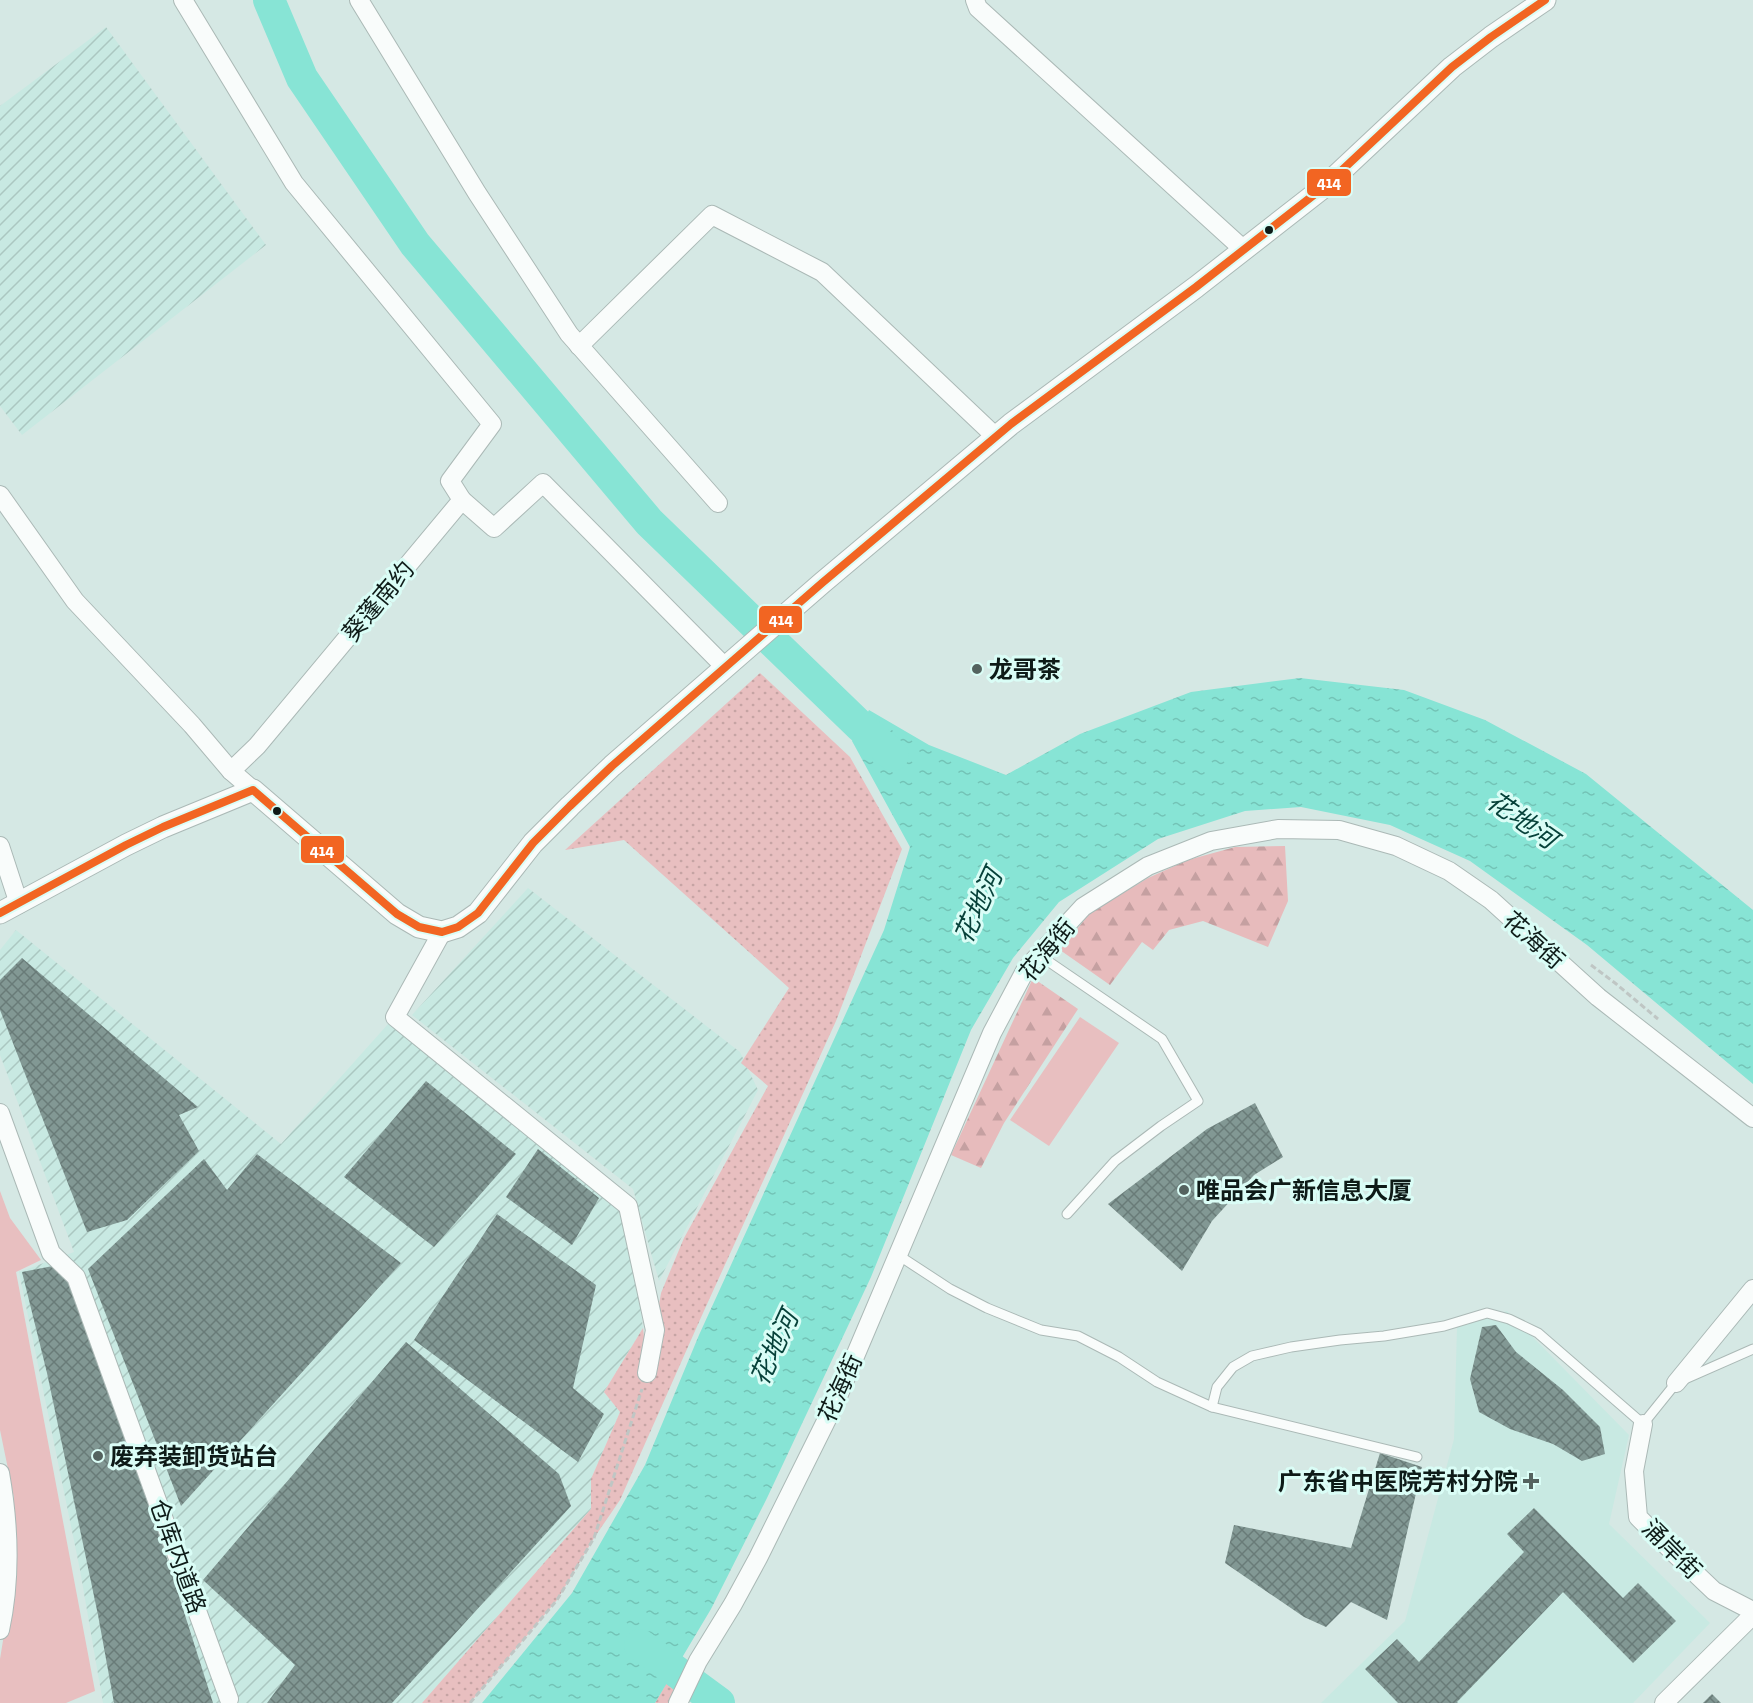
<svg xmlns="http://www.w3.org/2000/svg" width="1753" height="1703" viewBox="0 0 1753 1703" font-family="'Zilla Slab','Noto Sans SC',serif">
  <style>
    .built { fill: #c8e9e2 }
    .industrial { fill: url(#industrial-furrows) }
    .grass { fill: #e8bfc0 }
    .forest { fill: url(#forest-firs) }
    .park { fill: url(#park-dots) }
    .water { fill: url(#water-ripples) }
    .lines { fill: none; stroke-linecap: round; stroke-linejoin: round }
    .river { stroke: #87e4d5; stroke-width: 32 }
    .building { fill: url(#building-cross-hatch) }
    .service-casing { stroke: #abb9b6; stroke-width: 11 }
    .minor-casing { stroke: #abb9b6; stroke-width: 20 }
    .tertiary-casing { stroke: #abb9b6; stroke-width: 23 }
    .path { stroke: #bfc6c4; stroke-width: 3; stroke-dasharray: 6 3; stroke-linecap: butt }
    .service { stroke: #f9fcfb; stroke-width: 9 }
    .minor { stroke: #f9fcfb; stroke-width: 18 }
    .tertiary { stroke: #f9fcfb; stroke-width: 21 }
    .bus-1-casing { stroke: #dafdf6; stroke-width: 12 }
    .bus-1 { stroke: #f26522; stroke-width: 8 }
    .bus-dot { fill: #0e1b18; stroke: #dafdf6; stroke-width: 2 }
    .poi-dot { fill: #54635f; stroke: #dafdf6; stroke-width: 2 }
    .labels { text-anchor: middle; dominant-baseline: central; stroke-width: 6; stroke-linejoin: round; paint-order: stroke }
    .street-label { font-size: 24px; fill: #0e1b18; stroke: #dafdf6 }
    .poi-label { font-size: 24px; font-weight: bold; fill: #0e1b18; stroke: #dafdf6; text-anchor: start }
    .water-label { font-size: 26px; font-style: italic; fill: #07423a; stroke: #dafdf6 }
    .line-badge { stroke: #dafdf6; stroke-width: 2 }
    .badge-label { font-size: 16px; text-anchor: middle; font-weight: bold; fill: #fff }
  </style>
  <defs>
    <pattern id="industrial-furrows" width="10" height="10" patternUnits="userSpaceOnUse" patternTransform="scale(1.5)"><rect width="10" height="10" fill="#c8e9e2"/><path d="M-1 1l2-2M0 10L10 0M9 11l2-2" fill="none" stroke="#abc7c1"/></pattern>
    <pattern id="forest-firs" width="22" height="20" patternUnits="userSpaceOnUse" patternTransform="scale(1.5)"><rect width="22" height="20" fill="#e7bbbc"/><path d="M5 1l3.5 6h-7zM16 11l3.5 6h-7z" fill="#c5a0a1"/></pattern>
    <pattern id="park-dots" width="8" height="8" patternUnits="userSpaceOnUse" patternTransform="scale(1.5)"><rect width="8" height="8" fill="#e8bfc0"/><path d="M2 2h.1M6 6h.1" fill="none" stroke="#c6a4a4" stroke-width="1.8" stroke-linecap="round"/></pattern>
    <pattern id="water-ripples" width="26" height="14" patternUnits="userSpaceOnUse" patternTransform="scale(1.5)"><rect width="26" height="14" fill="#87e4d5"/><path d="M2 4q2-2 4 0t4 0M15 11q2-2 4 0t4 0" fill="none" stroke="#73c3b6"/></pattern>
    <pattern id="building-cross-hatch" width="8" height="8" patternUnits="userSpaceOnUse" patternTransform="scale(1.5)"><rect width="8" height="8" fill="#829894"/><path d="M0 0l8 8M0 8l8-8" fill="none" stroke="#697b78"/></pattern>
  </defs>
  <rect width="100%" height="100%" fill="#d5e8e4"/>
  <path class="built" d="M 1507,1311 L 1629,1435 L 1609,1524 L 1710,1623 L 1633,1703 L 1321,1703 L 1405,1621 L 1454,1439 L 1457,1326 Z"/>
  <g class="industrial">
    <path d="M 106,27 L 266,245 L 22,435 L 0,406 L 0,106 Z"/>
    <path d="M 528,888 L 740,1052 L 758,1090 L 659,1281 L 633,1189 L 412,1015 Z"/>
    <path d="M 16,930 L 281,1144 L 388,1024 L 628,1206 L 643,1328 L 604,1392 L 620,1412 L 591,1479 L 591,1509 L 422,1703 L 103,1703 L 80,1570 L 19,1272 L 74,1252 L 0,1055 L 0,950 Z"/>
  </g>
  <g class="grass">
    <path d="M 1080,1017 L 1119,1043 L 1049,1146 L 1010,1120 Z"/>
    <path d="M 0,1191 L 10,1218 L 41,1260 L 16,1272 L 95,1691 L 66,1703 L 0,1703 L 0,1659 L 14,1573 L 14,1498 L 0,1430 Z"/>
  </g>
  <g class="forest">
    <path d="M 1285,846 L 1288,901 L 1268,947 L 1203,921 L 1169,930 L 1153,950 L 1142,942 L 1110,985 L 1060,950 L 1090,913 L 1148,878 L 1188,860 L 1235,847 Z"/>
    <path d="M 1033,978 L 1078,1009 L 1004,1123 L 981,1168 L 951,1155 Z"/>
  </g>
  <g class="park">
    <path d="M 760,673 L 850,757 L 902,849 L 836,1021 L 703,1313 L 620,1500 L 594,1538 L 557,1600 L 470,1703 L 422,1703 L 591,1509 L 591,1479 L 620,1412 L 604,1392 L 643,1328 L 648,1370 L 661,1293 L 684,1238 L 768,1086 L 741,1063 L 789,988 L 624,840 L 565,850 Z"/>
    <path d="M 670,1677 L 684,1683 L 672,1703 L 655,1703 Z"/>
  </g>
  <path class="water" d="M 1300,678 L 1404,690 L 1485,720 L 1586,774 L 1753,910 L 1753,1084 L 1587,945 L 1470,861 L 1390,825 L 1301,807 L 1245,811 L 1158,839 L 1059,902 L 1013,958 L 971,1030 L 871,1277 L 767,1498 L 711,1609 L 655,1703 L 482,1703 L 572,1593 L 645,1465 L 699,1335 L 884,930 L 910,847 L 852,741 L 869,710 L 929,745 L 1006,775 L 1080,734 L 1191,692 Z"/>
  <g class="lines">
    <g class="river">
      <path d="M 269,0 L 302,78 L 415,244 L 649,522 L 860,726 L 893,755"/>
      <path d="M 640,1645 L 719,1703"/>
    </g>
  </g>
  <g class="building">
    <path d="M 22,958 L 198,1107 L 179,1115 L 199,1151 L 127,1220 L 87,1232 L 0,1010 L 0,980 Z"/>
    <path d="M 426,1081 L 516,1154 L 434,1247 L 344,1177 Z"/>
    <path d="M 1255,1103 L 1283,1157 L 1254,1175 L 1212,1221 L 1182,1271 L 1108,1204 L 1207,1129 Z"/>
    <path d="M 538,1149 L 599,1198 L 572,1245 L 506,1197 Z"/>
    <path d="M 257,1154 L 401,1263 L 181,1506 L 88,1269 L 204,1159 L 227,1190 Z"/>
    <path d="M 497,1214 L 596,1285 L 573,1388 L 604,1414 L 578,1462 L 414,1340 Z"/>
    <path d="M 63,1264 L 161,1540 L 213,1703 L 114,1703 L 98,1615 L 47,1373 L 22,1272 Z"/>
    <path d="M 1496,1325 L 1516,1352 L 1563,1390 L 1600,1427 L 1605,1454 L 1582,1461 L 1553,1444 L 1510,1429 L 1479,1412 L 1470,1379 L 1482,1327 Z"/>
    <path d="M 406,1342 L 559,1474 L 571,1506 L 392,1703 L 267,1703 L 295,1665 L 203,1580 Z"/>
    <path d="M 1380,1453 L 1422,1467 L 1387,1620 L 1351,1602 L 1326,1627 L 1304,1617 L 1225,1563 L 1234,1525 L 1351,1548 Z"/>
    <path d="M 1534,1508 L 1623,1598 L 1638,1583 L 1676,1621 L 1633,1663 L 1563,1592 L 1457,1702 L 1458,1703 L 1398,1703 L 1365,1669 L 1397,1639 L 1419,1662 L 1524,1552 L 1507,1534 Z"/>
    <path d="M 1712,1694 L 1721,1703 L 1703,1703 Z"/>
  </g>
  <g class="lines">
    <g class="service-casing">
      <g id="service">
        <path d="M 1039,955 L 1162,1039 L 1198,1101 L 1161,1126 L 1115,1161 L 1067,1214"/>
        <path d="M 898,1255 L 950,1289 L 987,1308 L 1041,1330 L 1078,1336 L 1119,1357 L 1157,1382 L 1212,1407 L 1417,1457"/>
        <path d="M 1212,1407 L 1217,1387 L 1233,1367 L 1252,1356 L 1291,1347 L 1340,1340 L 1384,1336 L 1444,1326 L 1487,1313 L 1509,1319 L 1538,1333 L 1643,1424 L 1676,1383 L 1753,1349"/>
      </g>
    </g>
    <g class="minor-casing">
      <g id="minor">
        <path d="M 183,0 L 294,183 L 492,424 L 450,481 L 462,500 L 257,746 L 231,771"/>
        <path d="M 359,0 L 477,193 L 569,334 L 718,503"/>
        <path d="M 975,0 L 978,8 L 1244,250"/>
        <path d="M 579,346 L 712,215 L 822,272 L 996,437"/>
        <path d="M 0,495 L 75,601 L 192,725 L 231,771 L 253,790"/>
        <path d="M 462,500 L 494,528 L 543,483 L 725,667"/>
        <path d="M 0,846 L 19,904"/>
        <path d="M 442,932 L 395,1017 L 628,1206 L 655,1330 L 647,1373"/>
        <path d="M 0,1113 L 51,1253 L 76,1277 L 229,1699"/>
        <path d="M 1676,1383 L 1753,1289"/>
        <path d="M 1643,1424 L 1634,1471 L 1638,1517 L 1673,1552 L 1714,1591 L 1753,1611"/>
        <path d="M 0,1473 C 9,1524 11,1579 0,1630"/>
        <path d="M 678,1703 L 698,1661 L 733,1604 L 758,1558 L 836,1401 L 992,1033 L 1026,969 L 1083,907 L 1148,866 L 1211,841 L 1278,829 L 1339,830 L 1396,846 L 1449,871 L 1491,900 L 1598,997 L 1753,1118"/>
        <path d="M 1664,1703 L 1753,1615"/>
      </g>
    </g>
    <g class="tertiary-casing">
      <path id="tertiary" d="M 0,913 L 126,845 L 163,827 L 253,790 L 397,914 L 419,927 L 442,932 L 458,927 L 478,913 L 533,843 L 570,806 L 612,766 L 822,583 L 1011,424 L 1196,287 L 1324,187 L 1452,67 L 1491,37 L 1545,0"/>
    </g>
    <g class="path">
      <path d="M 1591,965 L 1615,983 L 1658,1019"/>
      <path d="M 470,1703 L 557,1600 L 594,1538 L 642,1389"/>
    </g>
    <use href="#service" class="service"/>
    <use href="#minor" class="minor"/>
    <use href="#tertiary" class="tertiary"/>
    <g class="bus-1-casing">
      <path id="bus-1" d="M 0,913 L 126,845 L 163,827 L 253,790 L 397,914 L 419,927 L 442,932 L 458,927 L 478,913 L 533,843 L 570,806 L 612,766 L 822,583 L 1011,424 L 1196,287 L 1324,187 L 1452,67 L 1491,37 L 1545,0"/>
    </g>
    <use href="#bus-1" class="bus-1"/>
  </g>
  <g class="bus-dot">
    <circle cx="1269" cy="230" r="5"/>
    <circle cx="277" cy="811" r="5"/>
  </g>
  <g class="poi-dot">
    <circle cx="977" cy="669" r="6"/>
    <circle cx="1184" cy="1190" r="6"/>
    <circle cx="98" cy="1456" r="6"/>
    <path d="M1528 1472h6v6h6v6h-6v6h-6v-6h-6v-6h6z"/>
  </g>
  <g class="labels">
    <g class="street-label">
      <text transform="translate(378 601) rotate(-50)">葵蓬南约</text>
      <text transform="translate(1534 940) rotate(42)">花海街</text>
      <text transform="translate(1047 950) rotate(-51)">花海街</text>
      <text transform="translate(840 1388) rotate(-66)">花海街</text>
      <text transform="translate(1672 1549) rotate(45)">涌岸街</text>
      <text transform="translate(178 1556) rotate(70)">仓库内道路</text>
    </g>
    <g class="poi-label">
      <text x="989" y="669">龙哥茶</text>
      <text x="1196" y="1190">唯品会广新信息大厦</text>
      <text x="110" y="1456">废弃装卸货站台</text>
      <text x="1518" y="1481" text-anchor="end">广东省中医院芳村分院</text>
    </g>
    <g class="water-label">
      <text transform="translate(1522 820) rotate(35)">花地河</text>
      <text transform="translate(978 906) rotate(-65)">花地河</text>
      <text transform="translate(774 1348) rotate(-65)">花地河</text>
    </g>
  </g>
  <g class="line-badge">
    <rect x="1306" y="168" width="46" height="29" rx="6" fill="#f26522"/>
    <rect x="758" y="605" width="45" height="29" rx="6" fill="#f26522"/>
    <rect x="300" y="835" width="45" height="29" rx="6" fill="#f26522"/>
  </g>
  <g class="badge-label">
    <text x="1329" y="188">414</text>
    <text x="781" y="625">414</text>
    <text x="322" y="856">414</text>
  </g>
</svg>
